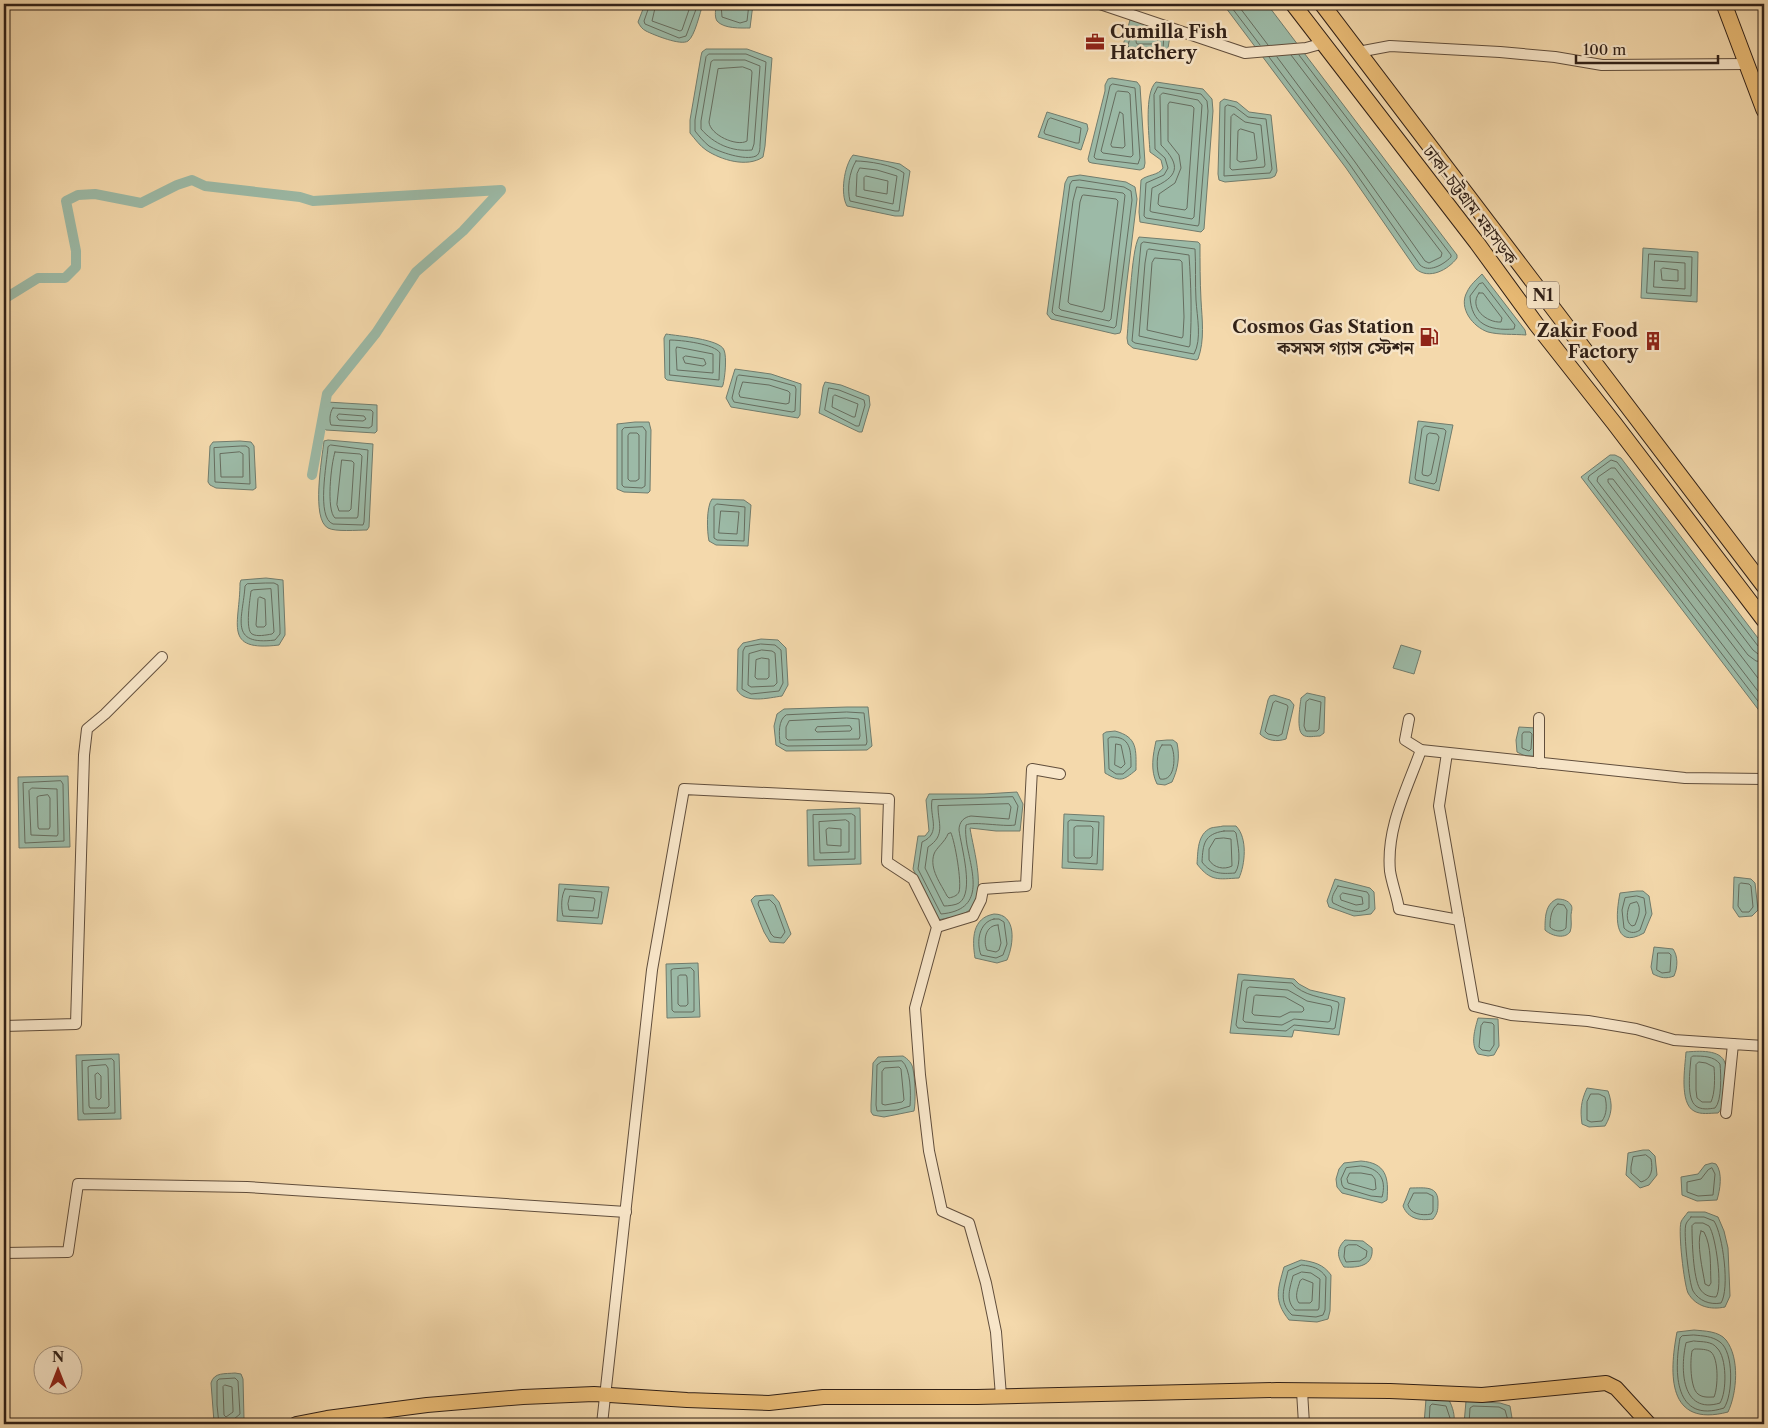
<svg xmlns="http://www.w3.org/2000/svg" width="1768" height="1428" viewBox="0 0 1768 1428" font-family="'Libre Caslon Text','Noto Serif Bengali',serif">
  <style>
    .water { fill: #9cbaa7; stroke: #717c6d }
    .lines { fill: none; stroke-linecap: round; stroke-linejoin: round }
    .shore { stroke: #666d5f; stroke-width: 1 }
    .canal { stroke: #9cbaa7; stroke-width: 10 }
    .minor-casing { stroke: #614e3c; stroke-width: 12 }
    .major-casing { stroke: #302017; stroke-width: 16 }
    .highway-casing { stroke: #302017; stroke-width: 17 }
    .minor { stroke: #f8e6c9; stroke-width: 10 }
    .major { stroke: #eabc76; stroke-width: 14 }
    .highway { stroke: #eabc76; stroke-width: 15 }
    .labels { text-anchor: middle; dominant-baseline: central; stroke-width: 5; stroke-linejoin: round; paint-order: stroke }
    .shield { fill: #f8e6c9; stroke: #6c5b4c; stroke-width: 1 }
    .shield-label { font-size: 16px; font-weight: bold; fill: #302017 }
    .poi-label { font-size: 18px; font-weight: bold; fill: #302017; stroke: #f8e6c9; text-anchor: end }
    .street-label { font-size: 18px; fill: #302017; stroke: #f8e6c9 }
  </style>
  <rect width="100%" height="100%" fill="#f4d9ac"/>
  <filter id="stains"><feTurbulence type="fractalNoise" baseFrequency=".004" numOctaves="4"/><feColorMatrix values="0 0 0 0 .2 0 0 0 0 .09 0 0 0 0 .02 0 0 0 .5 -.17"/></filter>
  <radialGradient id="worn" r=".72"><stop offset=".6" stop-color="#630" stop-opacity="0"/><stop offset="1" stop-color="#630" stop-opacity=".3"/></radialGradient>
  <g class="water">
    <path d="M 645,4 L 703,4 C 700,12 695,36 688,41 C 681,46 654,35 646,31 C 642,29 640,26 638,22 Z"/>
    <path d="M 716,4 L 753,4 L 750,28 C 741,28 724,29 717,21 C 714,16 716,9 716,4 Z"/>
    <path d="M 1223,4 L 1267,4 L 1457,255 L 1457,258 C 1448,270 1429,280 1416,269 L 1346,168 Z"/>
    <path d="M 1130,20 L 1171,30 L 1167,54 L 1132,55 L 1122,49 Z"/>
    <path d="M 706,49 L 747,49 L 772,58 L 765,146 L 763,157 C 747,168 721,160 706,150 C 700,146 695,139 690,133 L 690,120 L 701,56 L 702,52 Z"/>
    <path d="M 1112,78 L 1137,82 L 1140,86 L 1145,163 L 1144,168 L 1140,170 L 1092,163 L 1089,162 L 1088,159 L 1105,91 L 1105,85 L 1108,79 Z"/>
    <path d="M 1156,82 L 1203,89 L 1212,99 L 1213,111 L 1204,229 L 1201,232 L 1140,222 L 1139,212 L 1141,180 C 1148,174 1158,176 1163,168 L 1161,160 L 1150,152 C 1149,135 1144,93 1156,82 Z"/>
    <path d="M 1224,99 L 1237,102 L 1249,112 L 1271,115 L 1277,171 L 1275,176 L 1271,178 L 1225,182 L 1219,180 L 1218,174 L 1220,102 Z"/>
    <path d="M 1047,112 L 1087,124 L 1088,129 L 1081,150 L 1038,137 Z"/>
    <path d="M 853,155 L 900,164 L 910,171 L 903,216 L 895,216 L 847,206 C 840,194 844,166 853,155 Z"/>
    <path d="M 1080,175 L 1126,182 L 1135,187 L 1137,199 L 1121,330 L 1120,333 L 1115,334 L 1051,319 L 1047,314 L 1065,183 L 1068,177 Z"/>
    <path d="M 1139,237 L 1198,242 L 1200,244 C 1200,262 1200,281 1201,300 C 1202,319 1205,340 1198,359 L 1196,360 L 1133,348 L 1128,344 L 1127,338 C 1129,319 1131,250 1139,237 Z"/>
    <path d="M 1643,248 L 1698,252 L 1697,302 L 1641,298 Z"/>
    <path d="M 1482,274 L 1525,330 L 1526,335 C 1514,334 1499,335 1488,332 C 1473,327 1458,308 1467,292 C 1470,285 1477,279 1482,274 Z"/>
    <path d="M 666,334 C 678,336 720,339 724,350 C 727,357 725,377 723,385 L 722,387 L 667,380 L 665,378 L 664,338 Z"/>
    <path d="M 735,369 L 771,374 L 801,384 L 800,415 L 798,418 L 731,407 L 726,398 Z"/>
    <path d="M 825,382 L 841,385 L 869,396 L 870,405 L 862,432 L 859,432 L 819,413 L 823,387 Z"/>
    <path d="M 327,402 L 377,405 L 377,431 L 375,433 L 326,430 L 324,428 Z"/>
    <path d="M 1418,421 L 1453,425 L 1439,491 L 1409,483 Z"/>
    <path d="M 635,422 L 649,422 L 651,430 L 650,491 L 648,493 L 624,492 L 617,489 L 617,424 Z"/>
    <path d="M 328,440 L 373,444 L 369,527 L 367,530 C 358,530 335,532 328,528 C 311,519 322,459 324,441 Z"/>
    <path d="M 240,441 L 251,442 L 254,446 L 256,488 L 253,490 L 216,488 L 210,485 L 208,482 L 210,446 L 213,442 Z"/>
    <path d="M 1610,455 L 1615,455 L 1621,458 L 1764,646 L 1764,717 L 1581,477 Z"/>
    <path d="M 712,499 L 744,500 L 751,505 L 748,546 L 716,545 L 709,541 C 707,532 706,507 712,499 Z"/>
    <path d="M 266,578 L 283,580 L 285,629 L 285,635 L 279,645 C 222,652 240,624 240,583 L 241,580 Z"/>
    <path d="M 761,639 L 778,640 L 786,648 L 788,685 L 782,696 C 768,698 745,704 737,690 L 738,649 L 743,643 Z"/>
    <path d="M 1401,645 L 1421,651 L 1414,674 L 1393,668 Z"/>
    <path d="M 1307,693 L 1325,697 L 1324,733 L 1320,736 C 1315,736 1307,738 1303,735 C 1296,731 1300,706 1301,698 Z"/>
    <path d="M 1274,695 L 1290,700 L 1294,705 L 1286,739 C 1277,742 1267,741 1260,734 L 1268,700 L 1270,696 Z"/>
    <path d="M 847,707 L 868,707 L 872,746 L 867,750 L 786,751 L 776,745 L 774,726 L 777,714 L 784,709 Z"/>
    <path d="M 1519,727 L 1536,728 L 1535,756 L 1525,756 L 1517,752 L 1516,740 Z"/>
    <path d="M 1115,731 C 1138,737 1136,750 1136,770 C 1123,781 1120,782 1105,773 L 1103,734 L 1106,732 Z"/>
    <path d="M 1167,740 L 1173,740 L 1177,743 C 1180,757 1178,769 1172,782 L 1165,785 L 1157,784 C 1150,770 1153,755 1156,741 Z"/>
    <path d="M 68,776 L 70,847 L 19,848 L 18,777 Z"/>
    <path d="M 1017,792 L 1023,804 L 1020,831 L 996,831 L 970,828 C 973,849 990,901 965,913 C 957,917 946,918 938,920 L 913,869 L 918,836 L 925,836 L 929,831 L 926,800 L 929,794 L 984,794 Z"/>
    <path d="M 860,808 L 861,864 L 808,866 L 807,810 Z"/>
    <path d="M 1064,814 L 1104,816 L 1103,870 L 1062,868 Z"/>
    <path d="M 1223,826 L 1236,826 C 1248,838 1245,865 1239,878 C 1218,879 1211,882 1197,864 C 1198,852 1197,834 1211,828 C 1214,827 1220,827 1223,826 Z"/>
    <path d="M 1734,877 L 1751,879 L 1755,883 L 1758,910 L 1752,916 L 1739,917 L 1733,908 Z"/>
    <path d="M 1335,879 L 1370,888 L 1374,892 L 1375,909 L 1371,914 L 1354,916 L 1329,907 L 1327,901 Z"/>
    <path d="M 559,884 L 609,887 L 602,924 L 557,921 Z"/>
    <path d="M 1637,891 L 1643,891 L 1649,896 L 1652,914 L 1644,933 C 1612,951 1616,913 1620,893 Z"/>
    <path d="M 767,895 L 773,895 L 779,902 L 791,934 L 784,943 L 770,942 L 764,932 L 751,900 L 755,896 Z"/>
    <path d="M 1557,899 C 1562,899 1568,900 1571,905 C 1573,908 1571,912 1571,916 C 1571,921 1572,927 1570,932 C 1564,940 1550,935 1545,930 C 1545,918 1545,904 1557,899 Z"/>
    <path d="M 994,914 C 1017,914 1014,944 1007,960 L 997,963 L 975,958 C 972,939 972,918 994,914 Z"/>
    <path d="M 1654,947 L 1673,949 C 1678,956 1678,967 1674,976 C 1666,979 1661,978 1653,974 L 1651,967 Z"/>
    <path d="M 698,963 L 700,1017 L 667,1018 L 666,964 Z"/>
    <path d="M 1238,974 L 1294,979 L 1299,984 L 1310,990 L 1345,998 L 1339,1035 L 1294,1030 L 1292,1037 L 1230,1033 Z"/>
    <path d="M 1478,1018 L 1498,1019 L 1499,1046 L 1494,1055 L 1488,1056 L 1478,1054 C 1470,1044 1475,1029 1478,1018 Z"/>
    <path d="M 1686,1052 C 1698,1051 1721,1049 1725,1063 C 1728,1071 1726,1080 1725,1087 C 1724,1097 1725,1106 1718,1113 C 1710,1113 1701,1115 1694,1111 C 1679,1103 1685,1067 1686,1052 Z"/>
    <path d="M 119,1054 L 121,1119 L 78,1120 L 76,1055 Z"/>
    <path d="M 903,1056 C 908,1059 912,1063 913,1069 C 915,1078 916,1102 914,1111 L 884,1117 L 873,1115 L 871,1112 L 871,1105 L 873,1063 L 878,1057 Z"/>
    <path d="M 1587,1088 L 1608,1091 C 1613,1105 1612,1114 1605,1126 L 1589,1127 L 1582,1124 C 1580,1110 1581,1101 1587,1088 Z"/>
    <path d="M 1643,1150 L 1649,1150 L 1655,1156 L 1657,1175 L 1649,1185 L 1640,1188 L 1626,1175 L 1628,1153 Z"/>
    <path d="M 1361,1161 C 1386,1163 1389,1177 1387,1200 L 1382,1203 L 1342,1193 L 1337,1187 L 1336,1179 L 1339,1169 L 1344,1163 Z"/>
    <path d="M 1712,1163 L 1716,1164 C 1723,1173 1720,1190 1717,1200 L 1697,1201 L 1682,1195 L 1681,1177 L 1698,1174 L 1705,1165 Z"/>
    <path d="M 1410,1188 C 1425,1188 1439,1185 1438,1204 C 1438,1211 1437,1214 1433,1219 C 1420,1221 1408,1219 1403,1206 Z"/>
    <path d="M 1688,1212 L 1705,1212 L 1718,1217 L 1724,1231 L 1728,1248 L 1730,1296 L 1725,1307 C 1711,1310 1696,1307 1688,1293 C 1684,1284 1678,1232 1681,1222 C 1682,1219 1686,1215 1688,1212 Z"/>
    <path d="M 1345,1240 L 1363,1241 L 1372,1248 C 1374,1266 1358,1268 1344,1267 C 1337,1257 1336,1249 1345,1240 Z"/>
    <path d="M 1301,1260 C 1314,1262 1323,1264 1331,1275 L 1330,1311 L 1328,1319 L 1317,1322 L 1289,1320 C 1273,1300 1278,1289 1284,1267 Z"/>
    <path d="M 1694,1330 C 1704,1331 1719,1331 1726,1340 C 1740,1358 1737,1393 1728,1412 C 1667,1428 1669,1374 1677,1332 Z"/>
    <path d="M 235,1373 L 241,1374 L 243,1379 L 244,1419 L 234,1424 L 214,1422 L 211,1383 C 214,1372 225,1374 235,1373 Z"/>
    <path d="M 1426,1399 L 1449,1400 C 1453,1408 1455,1415 1454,1424 L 1424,1424 Z"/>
    <path d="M 1466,1401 L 1500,1403 L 1510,1406 L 1513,1424 L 1464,1424 Z"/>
  </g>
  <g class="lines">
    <g class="shore">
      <path d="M 650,4 L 644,21 L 645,24 L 679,38 L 686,36 L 698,4"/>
      <path d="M 656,4 L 652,21 L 680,31 L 682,30 L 691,4"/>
      <path d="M 721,4 L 722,17 L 740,23 L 747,21 L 749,4"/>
      <path d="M 1229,4 L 1260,45"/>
      <path d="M 1237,4 L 1268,45"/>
      <path d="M 1135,26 L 1164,34 L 1163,49 L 1138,50 L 1129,48 L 1128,45 L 1133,28 Z"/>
      <path d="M 1140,34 L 1157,38 L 1158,42 L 1153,44 L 1137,44 L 1136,42 L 1137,36 Z"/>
      <path d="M 709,54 L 746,54 L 766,62 L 760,145 C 760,148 760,154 756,156 C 745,161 719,152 709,146 C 704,142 699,136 695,131 L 695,120 L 706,57 Z"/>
      <path d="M 1269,57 L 1350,165 L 1420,265 C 1429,273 1443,265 1451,257 L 1451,255 L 1299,55"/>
      <path d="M 1277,57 L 1355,162 L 1425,261 L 1429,263 L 1441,257 L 1442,253 L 1291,55"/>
      <path d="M 714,60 L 745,60 L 760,66 L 754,144 L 752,150 C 732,152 714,144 701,129 L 701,121 L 711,62 Z"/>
      <path d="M 743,67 L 751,70 L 752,72 L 747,141 C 737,147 710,135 709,122 L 718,69 Z"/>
      <path d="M 1113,84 L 1135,88 L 1140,158 L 1138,164 L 1096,159 L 1094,157 L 1110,86 Z"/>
      <path d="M 1158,87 L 1201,94 L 1207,101 L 1208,111 L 1199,224 L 1198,226 L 1146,218 L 1144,216 L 1146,183 L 1164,175 L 1168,168 L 1165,158 L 1155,149 L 1154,95 Z"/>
      <path d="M 1118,91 L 1128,92 L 1130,94 L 1133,155 L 1131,157 L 1103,153 L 1101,151 L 1116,93 Z"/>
      <path d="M 1163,93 L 1198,100 L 1202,105 L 1194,217 L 1192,219 L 1152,212 L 1150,211 L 1152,188 C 1178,177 1182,166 1161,145 L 1160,96 Z"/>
      <path d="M 1170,102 L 1192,106 L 1194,108 L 1187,208 L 1185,210 L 1160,206 L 1158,204 L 1159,194 L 1175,183 L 1181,168 L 1179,155 L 1168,141 L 1168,105 Z"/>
      <path d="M 1228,105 L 1235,107 L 1248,117 L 1266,119 L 1272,169 L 1270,173 L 1224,176 L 1225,107 Z"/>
      <path d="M 1120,112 L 1123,114 L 1125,146 L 1123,148 L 1112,147 L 1111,145 Z"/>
      <path d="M 1234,114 L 1245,122 L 1261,125 L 1265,165 L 1264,167 L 1232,170 L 1230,168 L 1231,117 Z"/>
      <path d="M 1051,118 L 1081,128 L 1079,143 L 1076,143 L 1045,134 L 1044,132 L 1048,120 Z"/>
      <path d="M 1241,129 L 1254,133 L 1257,158 L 1256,160 L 1240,162 L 1237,160 L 1238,131 Z"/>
      <path d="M 856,161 C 868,161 894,165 904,173 L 899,211 L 895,211 L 850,201 C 847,189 849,172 856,161 Z"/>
      <path d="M 860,168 L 877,170 L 897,176 L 893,204 L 856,196 L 857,174 Z"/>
      <path d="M 866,176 L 888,181 L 887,194 L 864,190 L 864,178 Z"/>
      <path d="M 1080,180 L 1124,187 L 1131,191 L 1132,200 L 1116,326 L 1114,328 L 1055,315 L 1052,312 L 1070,184 L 1072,181 Z"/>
      <path d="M 1077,187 L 1123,193 L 1125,195 L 1111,319 L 1109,321 L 1061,310 L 1059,308 L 1073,201 Z"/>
      <path d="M 1084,195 L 1116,199 L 1118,201 L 1104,309 L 1102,312 L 1070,304 L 1068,302 L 1080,202 L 1082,196 Z"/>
      <path d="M 1144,242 L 1195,249 C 1196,266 1195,283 1196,300 C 1197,317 1202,339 1194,354 L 1135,343 L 1132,341 L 1141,244 Z"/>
      <path d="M 1149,249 L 1189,255 C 1191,285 1192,315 1190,345 L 1189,347 L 1139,336 L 1145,263 L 1147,251 Z"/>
      <path d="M 1649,254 L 1692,257 L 1691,296 L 1647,293 Z"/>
      <path d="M 1155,258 L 1180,260 L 1182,262 L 1184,317 L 1183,336 L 1182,338 L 1147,330 L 1152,263 Z"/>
      <path d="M 1655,261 L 1685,263 L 1685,289 L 1654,287 Z"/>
      <path d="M 1663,268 L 1678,270 L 1678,281 L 1662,280 L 1661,270 Z"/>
      <path d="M 1483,283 L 1515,325 L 1514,329 C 1489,331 1471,324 1470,296 L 1479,284 Z"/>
      <path d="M 1479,293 L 1483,293 L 1502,318 L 1501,322 C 1487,323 1468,308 1479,293 Z"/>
      <path d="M 670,340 C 681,340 715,344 720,353 L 719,380 L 670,375 Z"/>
      <path d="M 677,347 L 713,354 L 713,373 L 677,370 L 676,350 Z"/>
      <path d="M 686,356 L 704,359 L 706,364 L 703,366 L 685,363 L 683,358 Z"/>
      <path d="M 739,375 L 770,379 L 795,386 L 796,389 L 795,411 L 792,412 L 734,402 L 732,398 L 737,377 Z"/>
      <path d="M 743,382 L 769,385 L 788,391 L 790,393 L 789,403 L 786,404 L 740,397 L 739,394 Z"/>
      <path d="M 829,388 L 839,390 L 864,400 L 865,405 L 859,426 L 856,426 L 825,410 Z"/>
      <path d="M 835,395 L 858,404 L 855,417 L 853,417 L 832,407 L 833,397 Z"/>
      <path d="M 333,408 L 371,410 L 373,412 L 372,426 L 369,428 L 331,425 C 329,421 330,411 333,408 Z"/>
      <path d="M 339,414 L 364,416 L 366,419 L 363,421 L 339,420 L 337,417 Z"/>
      <path d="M 1425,426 L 1444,429 L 1446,431 L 1436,482 L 1434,484 L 1416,480 L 1415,478 L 1422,429 Z"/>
      <path d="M 643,427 L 646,431 L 645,486 L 642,488 L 624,487 L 622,485 L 622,430 L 624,428 Z"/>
      <path d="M 630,433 L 637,433 L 639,435 L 639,479 L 636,481 L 630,481 L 628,479 L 628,436 Z"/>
      <path d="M 1430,433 L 1437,434 L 1439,437 L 1431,474 L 1428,476 L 1423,475 L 1422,473 L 1427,435 Z"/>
      <path d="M 331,445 L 368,450 L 364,522 L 363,525 L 333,524 C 316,518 327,463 328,447 Z"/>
      <path d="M 241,446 L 246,446 L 249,448 L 250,484 L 215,482 L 214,448 Z"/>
      <path d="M 240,452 L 243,454 L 243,477 L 221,477 L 220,454 Z"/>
      <path d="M 335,452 L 360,454 L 362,456 L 358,516 L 357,518 L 335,518 C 326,510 331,464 335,452 Z"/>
      <path d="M 342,460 L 352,461 L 354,463 L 351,509 L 349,511 L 339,511 L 337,505 Z"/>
      <path d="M 717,504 L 745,507 L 744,541 L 717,540 L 714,538 L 714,507 Z"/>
      <path d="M 721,511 L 739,512 L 737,534 L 719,533 Z"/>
      <path d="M 266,583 L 274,583 L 278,585 L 280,629 L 280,634 L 275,640 C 228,646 243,618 245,586 L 247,584 Z"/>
      <path d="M 271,589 L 274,632 L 272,634 C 266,635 257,637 252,634 C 245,630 250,599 251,591 L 253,590 Z"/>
      <path d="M 260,597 L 265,599 L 266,625 L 264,627 L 257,627 L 256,625 L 258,599 Z"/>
      <path d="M 761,644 L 775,645 L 781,650 L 783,683 L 779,691 L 751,694 L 742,689 L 743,651 L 745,647 Z"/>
      <path d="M 1764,648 L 1758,646 L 1617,462 L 1611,460 L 1589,476 L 1588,479 L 1764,709"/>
      <path d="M 762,650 L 772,651 L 775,653 L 777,683 L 774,686 L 751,687 L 748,685 L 749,654 Z"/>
      <path d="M 1764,654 L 1758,654 L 1753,650 L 1615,468 L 1611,468 L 1598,477 L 1597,481 L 1764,699"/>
      <path d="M 762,658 L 769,659 L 769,677 L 767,679 L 757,679 L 755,677 L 756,660 Z"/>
      <path d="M 1764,662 L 1756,661 L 1748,655 L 1613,479 L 1608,479 L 1608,482 L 1764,686"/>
      <path d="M 1310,699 L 1321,702 L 1319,729 L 1317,731 L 1306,731 L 1304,726 L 1306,702 Z"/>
      <path d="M 1276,701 L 1287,705 L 1288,707 L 1282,734 L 1278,736 L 1268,734 L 1265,731 L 1273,703 Z"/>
      <path d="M 847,712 L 864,713 L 867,742 L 866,745 L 787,746 L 780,743 C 779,734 778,720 786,715 Z"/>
      <path d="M 847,718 L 859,719 L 860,736 L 859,739 L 788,740 L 786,738 L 786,727 L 789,721 Z"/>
      <path d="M 850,726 L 852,729 L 850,731 L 817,732 L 815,730 L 817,727 Z"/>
      <path d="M 1524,732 L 1530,732 L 1532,734 L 1531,749 L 1529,751 L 1522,748 L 1522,735 Z"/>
      <path d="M 1111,737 C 1131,736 1131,751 1131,767 L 1123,774 L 1116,774 L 1109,769 L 1108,739 Z"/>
      <path d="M 1116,744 L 1121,745 L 1125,764 L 1121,768 L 1115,765 Z"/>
      <path d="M 1162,745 L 1171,745 C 1176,754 1176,782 1160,779 C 1156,770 1156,752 1162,745 Z"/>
      <path d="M 61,781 L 63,784 L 64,841 L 25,843 L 23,783 Z"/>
      <path d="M 32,788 L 57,789 L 58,834 L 57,836 L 31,835 L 29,791 Z"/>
      <path d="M 48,795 L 50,798 L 50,827 L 49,829 L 39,829 L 38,827 L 37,797 L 39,796 Z"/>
      <path d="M 1013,797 L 1018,806 L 1015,825 C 1004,827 973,821 966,825 C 965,831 966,838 967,845 C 973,876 985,910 941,914 L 918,869 L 922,842 C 942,833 929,817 932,800 Z"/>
      <path d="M 1009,804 L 1011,807 L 1009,819 L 971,816 C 964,817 959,822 959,830 C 961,846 975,893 959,903 C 956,905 948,906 944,906 L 925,868 L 928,847 C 946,835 938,824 938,806 Z"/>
      <path d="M 852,814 L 855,816 L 855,859 L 814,860 L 813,815 Z"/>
      <path d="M 846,820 L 849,822 L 849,852 L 820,853 L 819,822 Z"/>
      <path d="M 1071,820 L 1099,822 L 1097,864 L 1068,862 L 1068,822 Z"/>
      <path d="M 1077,826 L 1091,826 L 1093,828 L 1092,856 L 1090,858 L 1076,858 L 1074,856 L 1074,828 Z"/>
      <path d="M 829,828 L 841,829 L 841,846 L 827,845 L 826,830 Z"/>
      <path d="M 1224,831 L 1234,831 L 1236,833 C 1238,845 1242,863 1235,873 C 1221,874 1211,874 1202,862 C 1203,844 1204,834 1224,831 Z"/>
      <path d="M 951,833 C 955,842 962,882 959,892 C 957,896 953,897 949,898 L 947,896 C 941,884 929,869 934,854 C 936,848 945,842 948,834 Z"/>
      <path d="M 1224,838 L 1231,839 L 1232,866 C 1224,870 1214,868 1209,860 L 1209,849 L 1215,839 Z"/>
      <path d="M 1741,883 L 1749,884 L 1751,886 L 1753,907 L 1749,912 L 1742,912 L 1738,906 L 1739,885 Z"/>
      <path d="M 1338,886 L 1367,892 L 1369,895 L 1369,908 C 1359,916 1344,908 1333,903 C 1330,898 1335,891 1338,886 Z"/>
      <path d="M 565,889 L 602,892 L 598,918 L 563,916 C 561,908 561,896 565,889 Z"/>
      <path d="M 1343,893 L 1362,897 L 1363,904 L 1356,905 L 1341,900 L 1340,896 Z"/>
      <path d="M 570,896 L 594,898 L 595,900 L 593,911 L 569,910 L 568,904 Z"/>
      <path d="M 1637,896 L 1644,898 L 1646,913 L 1640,930 C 1634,934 1629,933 1624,928 L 1622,910 L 1625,898 Z"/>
      <path d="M 770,900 L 775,905 L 785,932 L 781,938 L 774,937 L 771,934 L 758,904 L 759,901 Z"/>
      <path d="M 1637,902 C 1642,909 1638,917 1635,925 L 1632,926 C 1625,922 1627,910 1630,904 Z"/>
      <path d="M 1558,904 L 1564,905 L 1567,910 L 1566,928 C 1562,933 1553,931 1550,927 C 1550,919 1551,908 1558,904 Z"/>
      <path d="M 994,919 L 999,919 L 1004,922 L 1007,944 L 1003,955 L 996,958 L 981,955 C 976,942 979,922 994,919 Z"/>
      <path d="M 998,925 L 1001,943 L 999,950 L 996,952 L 987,950 C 983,941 985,925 998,925 Z"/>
      <path d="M 1658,953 L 1669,953 L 1671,955 L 1670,972 L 1662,973 L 1657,970 Z"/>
      <path d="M 691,968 L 694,971 L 694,1011 L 692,1012 L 674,1012 L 672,1010 L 671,970 L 673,969 Z"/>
      <path d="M 680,975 L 686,975 L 687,977 L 688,1004 L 686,1006 L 680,1006 L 678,1004 L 678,977 Z"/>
      <path d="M 1244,980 L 1292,983 C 1303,996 1322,997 1338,1002 L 1339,1004 L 1335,1028 L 1333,1029 L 1294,1025 L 1286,1031 L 1238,1028 L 1236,1025 L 1242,982 Z"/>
      <path d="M 1250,987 L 1288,990 L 1307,1001 L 1331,1006 L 1332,1009 L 1330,1021 L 1328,1022 L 1294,1019 L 1282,1025 L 1245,1022 L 1243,1020 L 1247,989 Z"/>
      <path d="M 1256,995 L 1285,997 L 1303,1007 L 1304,1010 L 1302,1012 L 1290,1012 L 1280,1017 L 1254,1015 L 1252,1013 L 1254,997 Z"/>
      <path d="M 1484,1022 L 1492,1023 L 1494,1025 L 1494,1045 L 1490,1051 L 1482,1050 L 1479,1047 L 1481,1026 Z"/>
      <path d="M 1693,1056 C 1703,1056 1714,1056 1720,1064 C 1721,1074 1722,1101 1715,1108 C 1709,1109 1701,1110 1696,1106 C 1686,1099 1690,1070 1691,1058 Z"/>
      <path d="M 112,1059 L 114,1061 L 115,1113 L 84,1114 L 83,1112 L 82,1061 Z"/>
      <path d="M 902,1061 C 911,1068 911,1095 910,1106 L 897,1110 L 877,1111 L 876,1105 L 877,1065 L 881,1062 Z"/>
      <path d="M 1699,1062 L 1706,1063 L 1714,1067 C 1715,1078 1715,1093 1711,1102 L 1702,1102 L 1697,1098 L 1696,1090 L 1696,1065 Z"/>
      <path d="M 106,1065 L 108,1068 L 109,1106 L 107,1108 L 90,1108 L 89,1106 L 88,1067 L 90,1066 Z"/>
      <path d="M 885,1068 L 899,1067 L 901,1069 L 904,1100 L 902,1102 L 885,1105 L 882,1104 L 882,1072 Z"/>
      <path d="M 98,1073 L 101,1076 L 101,1098 L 99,1100 L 96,1098 L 95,1075 Z"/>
      <path d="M 1591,1094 L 1599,1094 L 1605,1097 C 1607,1105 1607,1114 1602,1121 L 1591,1122 L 1587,1120 L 1587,1102 Z"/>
      <path d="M 1646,1155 L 1651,1159 C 1653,1169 1652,1179 1641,1182 L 1631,1173 L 1631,1167 L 1633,1157 Z"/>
      <path d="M 1361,1166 C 1379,1168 1387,1179 1382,1197 L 1371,1196 L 1344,1188 L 1342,1185 L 1341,1179 L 1346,1168 Z"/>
      <path d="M 1712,1168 L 1715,1174 L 1713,1195 L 1698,1196 L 1687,1192 L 1687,1182 L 1701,1179 L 1708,1170 Z"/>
      <path d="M 1350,1173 L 1361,1173 L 1372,1175 L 1375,1179 L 1376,1189 L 1373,1190 L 1348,1183 L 1347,1179 Z"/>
      <path d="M 1414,1193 L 1427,1193 L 1433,1196 L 1433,1211 L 1431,1214 C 1422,1216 1410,1214 1408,1205 Z"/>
      <path d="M 1691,1217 L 1704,1217 L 1714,1221 C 1723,1235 1730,1289 1721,1303 C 1710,1305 1699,1301 1693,1291 C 1689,1283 1683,1232 1686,1224 C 1687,1221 1690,1219 1691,1217 Z"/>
      <path d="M 1695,1223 L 1703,1223 L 1709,1226 C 1716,1236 1723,1288 1716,1297 C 1709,1297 1704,1295 1700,1289 C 1693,1278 1692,1240 1692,1226 Z"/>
      <path d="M 1701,1231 L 1704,1232 C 1712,1247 1710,1267 1711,1283 L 1709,1286 L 1705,1284 C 1703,1271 1696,1243 1701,1231 Z"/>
      <path d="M 1357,1245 L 1367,1251 L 1366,1257 L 1360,1261 L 1346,1262 L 1344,1257 L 1345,1247 L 1348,1245 Z"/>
      <path d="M 1302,1265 C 1312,1266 1320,1268 1326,1277 L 1325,1310 L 1323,1315 L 1316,1317 L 1292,1315 C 1278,1302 1284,1288 1288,1271 Z"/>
      <path d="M 1302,1272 L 1311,1273 L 1320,1279 L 1319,1308 L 1318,1310 L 1295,1310 C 1285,1300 1290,1288 1293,1276 Z"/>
      <path d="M 1303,1279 L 1313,1283 L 1312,1301 L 1310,1303 L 1299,1303 C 1294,1297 1298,1288 1300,1281 Z"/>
      <path d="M 1694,1335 C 1703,1336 1712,1336 1720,1342 C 1734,1352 1733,1395 1724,1408 C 1674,1424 1674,1372 1680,1338 L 1682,1336 Z"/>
      <path d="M 1694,1341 C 1702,1342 1712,1341 1717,1348 C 1727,1357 1727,1392 1720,1403 C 1681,1415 1680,1368 1686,1343 Z"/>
      <path d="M 1695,1349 C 1700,1349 1707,1349 1711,1352 C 1719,1359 1718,1388 1714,1397 C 1709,1397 1703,1398 1698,1394 C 1690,1388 1690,1360 1692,1351 Z"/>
      <path d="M 225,1385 L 232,1387 L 233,1409 L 233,1412 L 226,1417 L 224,1415 L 223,1387 Z"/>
      <path d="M 219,1424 L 217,1405 L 217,1381 L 219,1379 L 235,1378 L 238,1381 L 240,1414 L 234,1419 L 233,1424"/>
      <path d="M 1429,1424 L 1430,1406 L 1432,1404 L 1446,1406 L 1450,1418 L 1450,1424"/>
      <path d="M 1469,1424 L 1470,1408 L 1473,1406 L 1499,1407 L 1505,1410 L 1509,1424"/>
    </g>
    <path class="canal" d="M 4,299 L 38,278 L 65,278 L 76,267 L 76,251 L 66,201 L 78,195 L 95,194 L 141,203 L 177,185 L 192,180 L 205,186 L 300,197 L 313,201 L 501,190 L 463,231 L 416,272 L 376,333 L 327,394 L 312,475"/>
    <g class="minor-casing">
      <g id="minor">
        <path d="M 1100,4 L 1245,53 L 1306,48 L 1324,43"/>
        <path d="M 1358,52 L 1390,46 L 1500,52 L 1555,57 L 1602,65 L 1747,64"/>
        <path d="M 1409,719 L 1405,740 L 1421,750 L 1685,778 L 1764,779"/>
        <path d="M 1421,750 C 1407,789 1386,828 1390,871 C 1392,884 1397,896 1399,909 L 1459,920"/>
        <path d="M 1447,753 L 1439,806 L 1474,1006 L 1511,1015 L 1588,1021 L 1636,1029 L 1674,1040 L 1733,1044"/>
        <path d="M 1539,763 L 1539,718"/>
        <path d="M 937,927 L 973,916 L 981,900 L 983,889 L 1026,886 L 1032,769 L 1060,774"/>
        <path d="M 4,1026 L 76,1024 L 84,755 L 87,729 L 105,714 L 162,657"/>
        <path d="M 1726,1113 L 1733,1044 L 1764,1046"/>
        <path d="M 4,1253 L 68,1252 L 78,1184 L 247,1187 L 626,1212"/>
        <path d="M 1302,1391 L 1304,1424"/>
        <path d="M 602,1424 L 652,970 L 684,789 L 889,799 L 887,862 L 913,879 L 937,927 L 915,1008 L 920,1075 L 929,1151 L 942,1211 L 969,1223 L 986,1283 L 996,1332 L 1001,1396"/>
      </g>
    </g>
    <g class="major-casing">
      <path id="major" d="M 296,1424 L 327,1418 L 427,1405 L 523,1397 L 594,1394 L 687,1400 L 769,1403 L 823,1397 L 977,1397 L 1277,1390 L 1390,1391 L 1482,1395 L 1606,1383 L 1616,1388 L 1649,1424"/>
    </g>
    <g class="highway-casing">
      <g id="highway">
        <path d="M 1293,4 L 1477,243 L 1536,324 L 1614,423 L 1764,620"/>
        <path d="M 1322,4 L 1764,586"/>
        <path d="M 1724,4 L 1764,110"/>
      </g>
    </g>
    <use href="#minor" class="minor"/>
    <use href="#major" class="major"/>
    <use href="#highway" class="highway"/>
  </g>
  <defs>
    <g id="office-bare" transform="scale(1.5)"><path d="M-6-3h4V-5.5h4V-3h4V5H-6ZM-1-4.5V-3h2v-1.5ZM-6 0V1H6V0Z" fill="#8f2418" stroke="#f8e6c9" stroke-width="2.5" paint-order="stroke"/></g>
    <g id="fuel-bare" transform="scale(1.5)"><path d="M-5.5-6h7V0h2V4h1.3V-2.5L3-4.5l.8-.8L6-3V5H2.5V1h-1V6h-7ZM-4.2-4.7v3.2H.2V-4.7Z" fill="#8f2418" stroke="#f8e6c9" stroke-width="2.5" paint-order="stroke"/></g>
    <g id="building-bare" transform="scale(1.5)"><path d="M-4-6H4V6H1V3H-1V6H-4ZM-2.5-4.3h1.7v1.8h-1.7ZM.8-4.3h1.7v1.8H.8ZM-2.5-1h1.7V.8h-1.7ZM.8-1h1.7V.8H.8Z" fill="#8f2418" stroke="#f8e6c9" stroke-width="2.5" paint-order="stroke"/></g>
  </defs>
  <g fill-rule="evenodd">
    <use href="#office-bare" x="1095" y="42"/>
    <use href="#fuel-bare" x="1429" y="337"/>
    <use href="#building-bare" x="1653" y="341"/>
  </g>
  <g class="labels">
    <rect class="shield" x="1527" y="281.5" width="32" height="27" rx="4"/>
    <g class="shield-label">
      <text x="1543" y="295">N1</text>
    </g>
    <g class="poi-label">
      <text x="1110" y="32" text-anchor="start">Cumilla Fish<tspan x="1110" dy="21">Hatchery</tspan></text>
      <text x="1414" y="327">Cosmos Gas Station<tspan x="1414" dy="21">কসমস গ্যাস স্টেশন</tspan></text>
      <text x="1638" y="331">Zakir Food<tspan x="1638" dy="21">Factory</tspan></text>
    </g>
    <g class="street-label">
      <text transform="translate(1470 205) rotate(53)">ঢাকা-চট্টগ্রাম মহাসড়ক</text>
    </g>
  </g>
  <rect width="1768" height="1428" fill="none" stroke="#f4d9ac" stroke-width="20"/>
  <rect x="5" y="5" width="1758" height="1418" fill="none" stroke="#302017" stroke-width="2.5"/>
  <rect x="10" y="10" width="1748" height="1408" fill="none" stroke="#302017"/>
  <g transform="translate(58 1370)"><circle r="24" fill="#f8e6c9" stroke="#a89782"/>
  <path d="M0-4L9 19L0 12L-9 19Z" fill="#8f2418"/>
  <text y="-8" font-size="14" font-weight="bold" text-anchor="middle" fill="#302017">N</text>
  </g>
  <path d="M1576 55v8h142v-8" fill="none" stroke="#302017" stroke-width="2.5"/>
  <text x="1583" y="55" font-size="15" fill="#302017" stroke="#f8e6c9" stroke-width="4" paint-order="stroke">100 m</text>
  <rect width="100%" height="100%" filter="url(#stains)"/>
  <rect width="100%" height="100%" fill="url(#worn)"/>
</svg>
